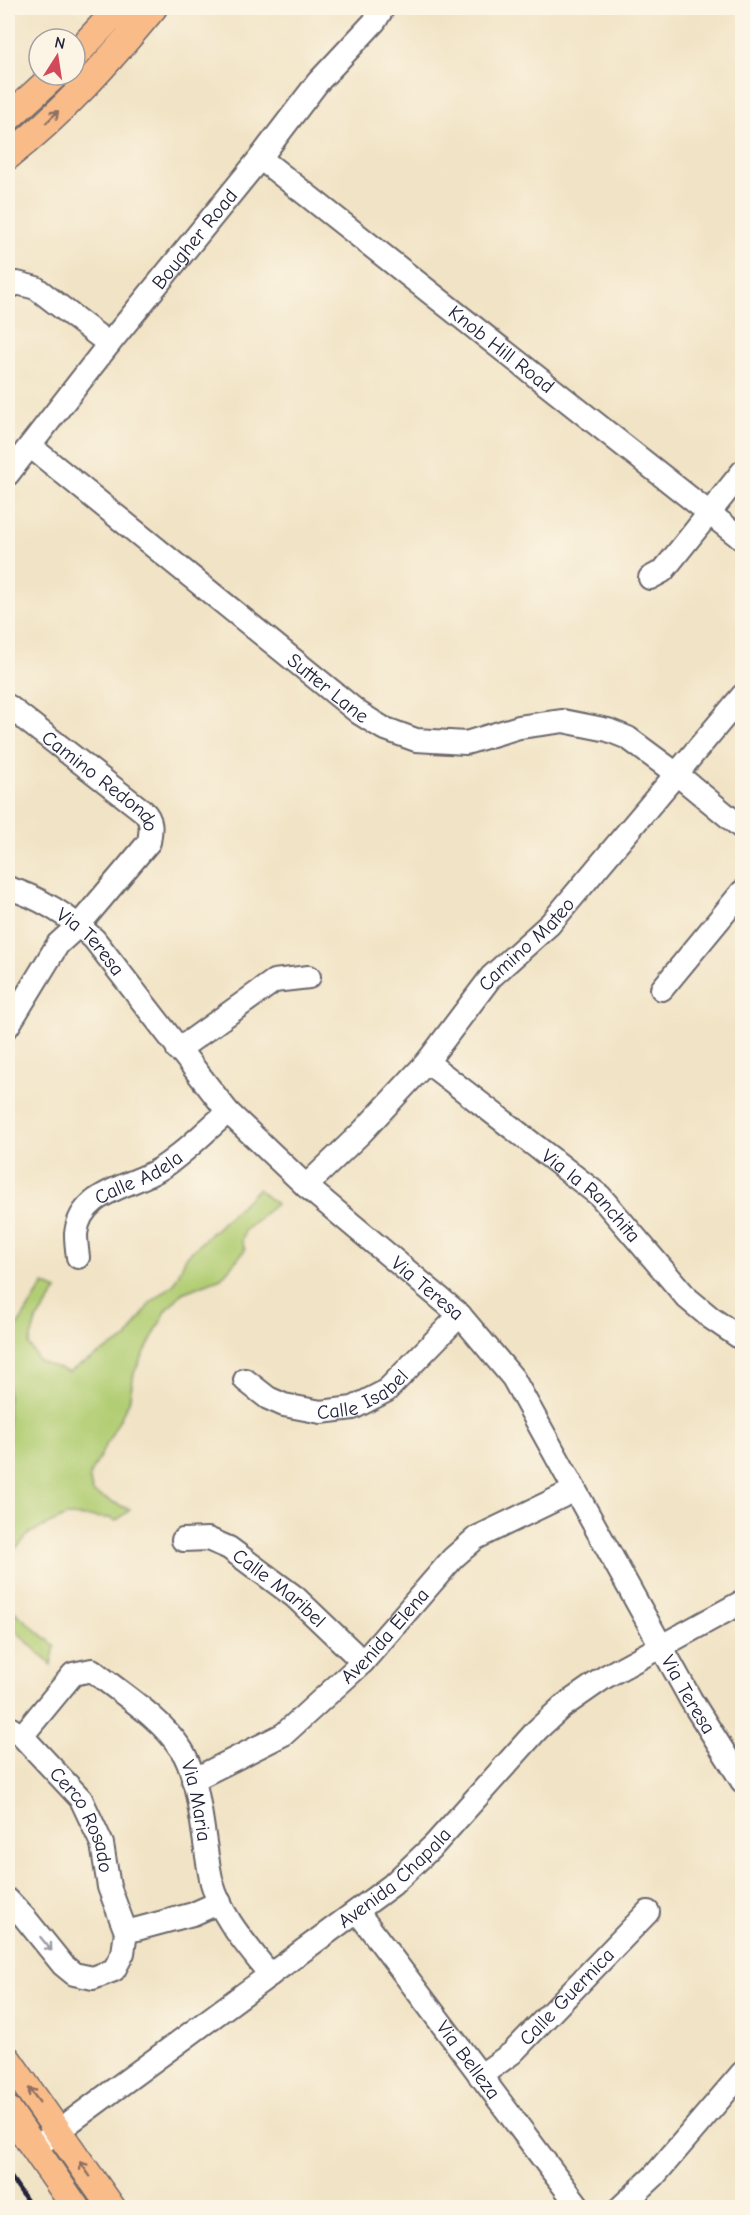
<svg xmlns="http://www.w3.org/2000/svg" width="750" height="2215" viewBox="0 0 750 2215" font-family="'Comic Neue',sans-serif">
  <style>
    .green { fill: #b2ce74; stroke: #6a7858; stroke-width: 1.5 }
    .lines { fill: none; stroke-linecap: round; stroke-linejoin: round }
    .minor-casing { stroke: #6a666b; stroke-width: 26 }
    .major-casing { stroke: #6a666b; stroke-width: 30 }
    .minor { stroke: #fff; stroke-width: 22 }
    .major { stroke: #f9bc89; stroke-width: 27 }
    .rail { stroke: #22223b; stroke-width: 4.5 }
    .oneway { stroke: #8e6f62 }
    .oneway2 { stroke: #9c9ca7 }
    .labels { text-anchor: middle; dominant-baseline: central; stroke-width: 6; stroke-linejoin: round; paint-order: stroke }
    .street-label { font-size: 20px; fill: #22223b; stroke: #fcf5e5 }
  </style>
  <rect width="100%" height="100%" fill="#fcf5e5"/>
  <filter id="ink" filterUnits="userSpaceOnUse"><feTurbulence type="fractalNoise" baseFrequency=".0167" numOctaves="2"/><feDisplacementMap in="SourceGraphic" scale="12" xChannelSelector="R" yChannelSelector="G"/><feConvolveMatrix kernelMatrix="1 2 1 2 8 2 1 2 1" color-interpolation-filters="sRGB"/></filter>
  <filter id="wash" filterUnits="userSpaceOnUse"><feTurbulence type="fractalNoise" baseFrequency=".008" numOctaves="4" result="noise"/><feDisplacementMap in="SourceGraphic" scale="24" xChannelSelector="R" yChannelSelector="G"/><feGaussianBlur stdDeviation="1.35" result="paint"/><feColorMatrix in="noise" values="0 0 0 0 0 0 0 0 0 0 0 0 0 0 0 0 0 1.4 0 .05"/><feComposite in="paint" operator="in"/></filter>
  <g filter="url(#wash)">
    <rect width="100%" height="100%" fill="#f1e3c5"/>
    <g class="green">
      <path d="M 258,1189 L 276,1204 L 245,1230 L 242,1240 L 245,1250 L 221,1278 L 182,1293 L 166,1311 L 134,1373 L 129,1402 L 89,1477 L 93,1493 L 130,1510 L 116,1521 L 109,1518 L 66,1516 L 30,1533 L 8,1557 L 8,1329 L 18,1325 L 44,1284 L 57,1290 L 36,1321 L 29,1345 L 39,1361 L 68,1372 L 127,1338 L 150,1303 L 174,1284 L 186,1257 Z"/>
      <path d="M 8,1606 L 55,1646 L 51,1665 L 8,1623 Z"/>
    </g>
  </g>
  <g filter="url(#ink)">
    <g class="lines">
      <g class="minor-casing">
        <g id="minor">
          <path id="s1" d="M 260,158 L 742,539"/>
          <path d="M 8,288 L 17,283 L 36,288 L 109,344"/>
          <path id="s2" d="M 30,446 L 359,713 L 383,728 L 416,740 L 466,743 L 519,727 L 563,721 L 608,730 L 628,738 L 678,775 L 742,828"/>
          <path id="s3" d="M 8,474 L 109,344 L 260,158 L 318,82 L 375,21 L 383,8"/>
          <path d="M 650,578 L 663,571 L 742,472"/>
          <path id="s4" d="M 8,706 L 143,811 C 153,820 151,830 149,842 L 79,925 L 58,944 L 8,1026"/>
          <path id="s5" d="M 8,888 C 39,897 70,917 94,939 L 228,1112 L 306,1186 L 460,1315 L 513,1378 L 691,1700 L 742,1781"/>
          <path d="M 662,989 L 742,892"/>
          <path d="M 178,1050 L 274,981 L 309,977"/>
          <path id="s6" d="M 427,1062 L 600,1196 L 687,1298 L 711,1318 L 742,1339"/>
          <path id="s7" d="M 306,1186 L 362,1132 L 427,1062 L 491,977 L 550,924 L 742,696"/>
          <path id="s8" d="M 78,1257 C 77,1250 76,1242 76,1234 C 80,1191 131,1187 160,1169 C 184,1154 206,1130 228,1112"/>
          <path id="s9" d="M 245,1380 L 268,1398 L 284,1405 L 321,1412 L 353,1408 L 386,1391 L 460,1315"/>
          <path id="s10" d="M 183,1540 L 208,1539 L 229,1548 L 295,1597 L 363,1662"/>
          <path id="s11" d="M 8,1727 L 22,1736 L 81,1799 L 102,1844 L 109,1887 L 126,1932 L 123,1953 L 114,1970 L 93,1978 L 74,1974 L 63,1965 L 25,1918 L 8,1900"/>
          <path id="s12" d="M 22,1736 L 73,1674 L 92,1670 C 122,1694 160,1717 181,1749 C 201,1778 203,1847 212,1883 C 222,1919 248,1946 270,1975"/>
          <path id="s13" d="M 193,1780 L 284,1734 L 363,1662 L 453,1558 L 476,1538 L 575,1490"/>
          <path id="s14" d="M 357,1911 L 580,2208"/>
          <path d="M 126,1932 L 193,1914 L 220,1902"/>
          <path id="s15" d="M 480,2076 L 512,2053 L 648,1912"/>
          <path id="s16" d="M 35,2148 L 392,1885 L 434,1845 L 537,1730 L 562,1707 L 605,1677 L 742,1602"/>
          <path d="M 620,2208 L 654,2176 L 742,2073"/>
        </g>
      </g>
      <g class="major-casing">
        <g id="major">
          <path d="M 75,55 L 119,8"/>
          <path d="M 8,118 L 55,75"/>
          <path d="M 8,156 C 63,113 109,61 153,8"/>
          <path d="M 8,2060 L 112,2208"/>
          <path d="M 8,2110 L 76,2208"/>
        </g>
      </g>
      <use href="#minor" class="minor"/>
      <use href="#major" class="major"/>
      <path class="rail" d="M 8,2173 L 32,2208"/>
    </g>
    <defs><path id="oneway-shaft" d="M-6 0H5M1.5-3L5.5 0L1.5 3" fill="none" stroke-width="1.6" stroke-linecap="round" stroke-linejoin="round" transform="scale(1.5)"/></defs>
    <g class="oneway">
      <use href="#oneway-shaft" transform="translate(52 117) rotate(-44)"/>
      <use href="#oneway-shaft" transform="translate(34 2095) rotate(-127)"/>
      <use href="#oneway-shaft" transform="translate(85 2169) rotate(-125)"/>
    </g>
    <use class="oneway2" href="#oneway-shaft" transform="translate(46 1944) rotate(51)"/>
  </g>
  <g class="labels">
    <g class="street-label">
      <text stroke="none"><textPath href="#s3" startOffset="300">Bougher Road</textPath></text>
      <text stroke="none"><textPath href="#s1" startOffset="308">Knob Hill Road</textPath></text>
      <text stroke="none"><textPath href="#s2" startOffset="384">Sutter Lane</textPath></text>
      <text stroke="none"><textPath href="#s4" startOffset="120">Camino Redondo</textPath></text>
      <text stroke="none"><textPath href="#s7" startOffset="328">Camino Mateo</textPath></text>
      <text stroke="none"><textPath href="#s5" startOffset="100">Via Teresa</textPath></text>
      <text stroke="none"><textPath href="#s8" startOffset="112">Calle Adela</textPath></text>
      <text stroke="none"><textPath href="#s6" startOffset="212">Via la Ranchita</textPath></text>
      <text stroke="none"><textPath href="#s5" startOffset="586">Via Teresa</textPath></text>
      <text stroke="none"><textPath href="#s9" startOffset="130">Calle Isabel</textPath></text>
      <text stroke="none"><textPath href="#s10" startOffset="112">Calle Maribel</textPath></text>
      <text stroke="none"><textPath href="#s13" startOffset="243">Avenida Elena</textPath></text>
      <text stroke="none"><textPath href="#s5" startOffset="1072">Via Teresa</textPath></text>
      <text stroke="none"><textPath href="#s12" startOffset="274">Via Maria</textPath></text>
      <text stroke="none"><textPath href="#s11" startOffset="122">Cerco Rosado</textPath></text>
      <text stroke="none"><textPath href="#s16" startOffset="450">Avenida Chapala</textPath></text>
      <text stroke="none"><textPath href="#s15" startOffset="118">Calle Guernica</textPath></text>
      <text stroke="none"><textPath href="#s14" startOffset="186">Via Belleza</textPath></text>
    </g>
  </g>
  <rect width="750" height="2215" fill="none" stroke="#fcf5e5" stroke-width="30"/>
  <g transform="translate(57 57) rotate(12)"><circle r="28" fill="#fcf5e5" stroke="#a5a1a1" stroke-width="1.5"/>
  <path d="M0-4.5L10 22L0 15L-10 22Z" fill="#d1495b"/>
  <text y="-9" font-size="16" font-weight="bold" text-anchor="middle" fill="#22223b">N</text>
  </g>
</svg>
